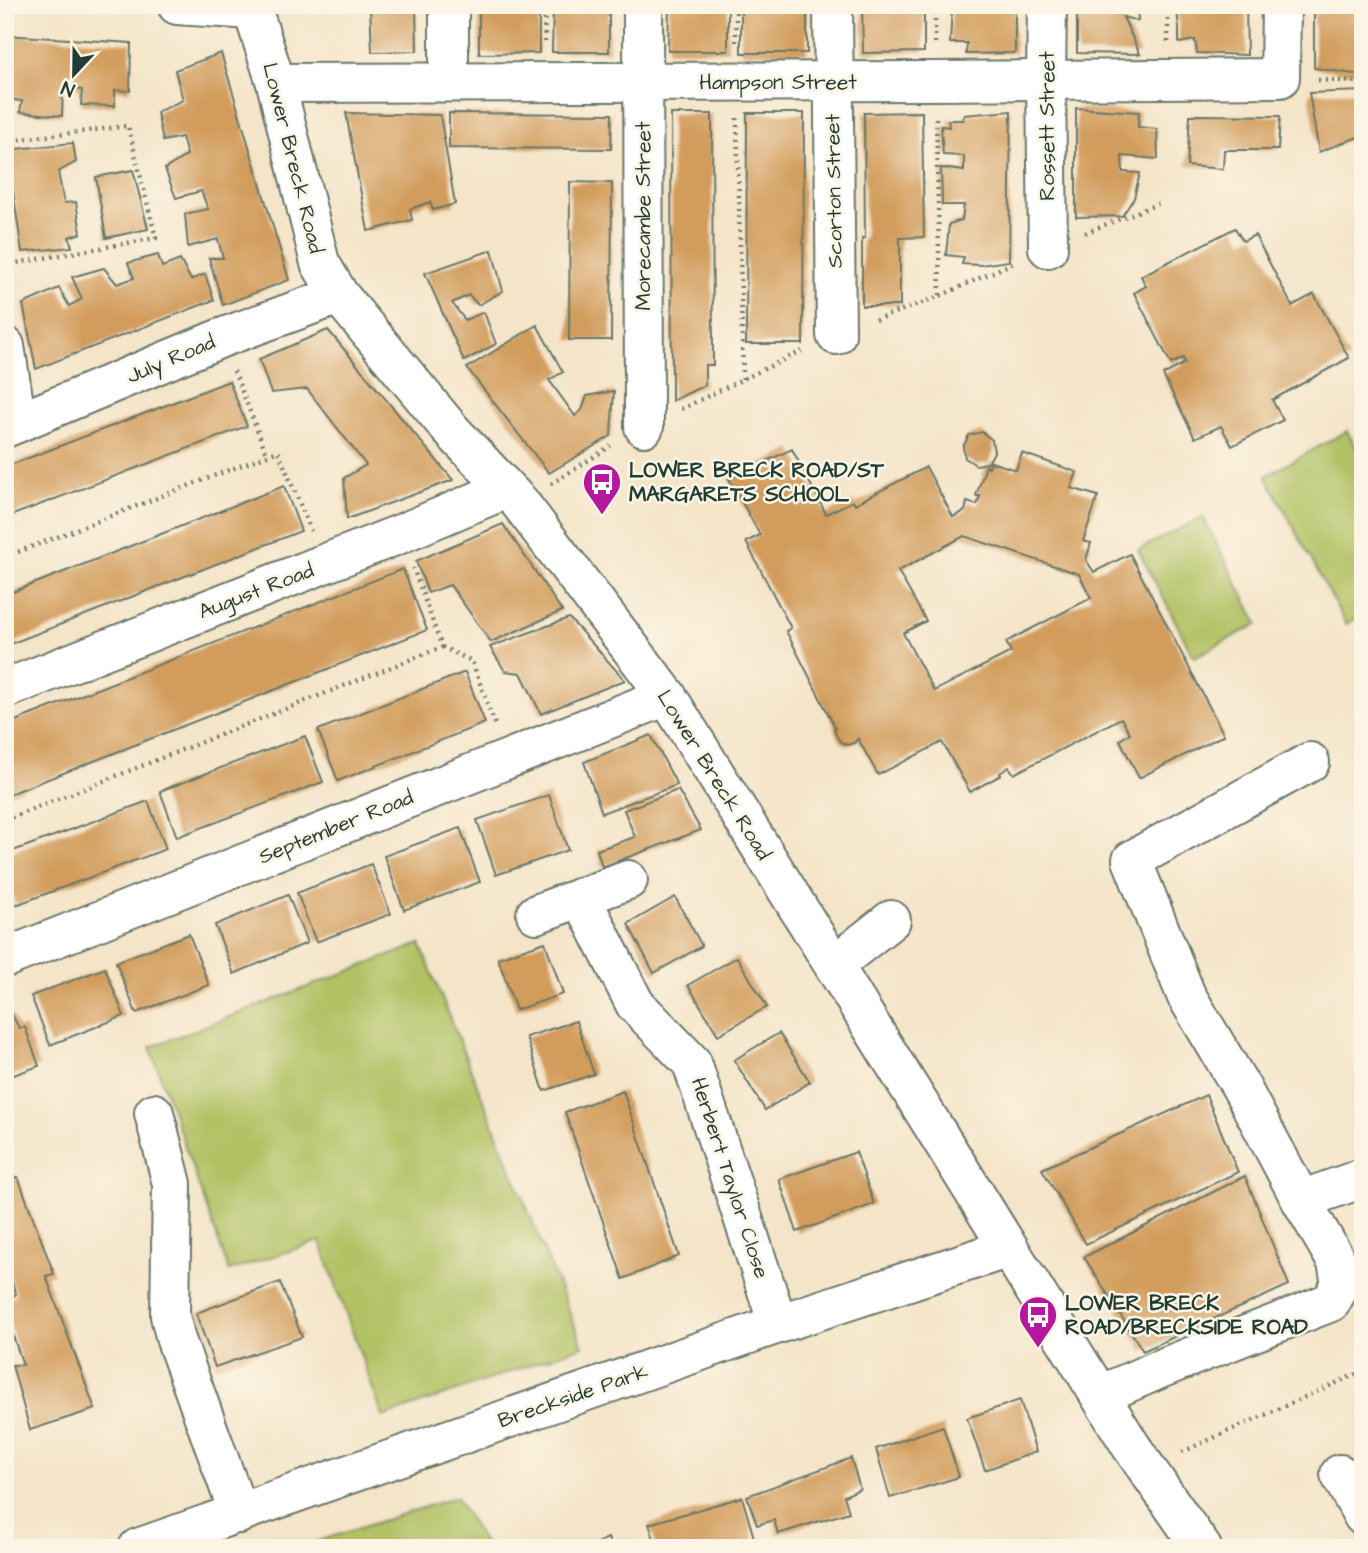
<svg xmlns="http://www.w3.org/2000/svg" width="1368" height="1553" viewBox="0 0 1368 1553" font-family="'Architects Daughter',sans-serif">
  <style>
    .green { fill: #b1c164; stroke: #687f4c; stroke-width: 2 }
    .building { fill: #d19c5c; fill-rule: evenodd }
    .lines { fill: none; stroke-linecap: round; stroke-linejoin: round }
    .minor-casing { stroke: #6a7768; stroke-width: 42 }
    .path { stroke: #6a7768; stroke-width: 4.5; stroke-dasharray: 2 5; stroke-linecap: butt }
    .minor { stroke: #fff; stroke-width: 38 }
    .labels { text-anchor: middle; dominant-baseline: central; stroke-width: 5; stroke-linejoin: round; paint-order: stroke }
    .street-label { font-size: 21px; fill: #1f3d34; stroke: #fcf5e5 }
    .poi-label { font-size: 21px; font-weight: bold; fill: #1f3d34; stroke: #fcf5e5; text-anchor: start }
  </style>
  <rect width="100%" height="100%" fill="#fcf5e5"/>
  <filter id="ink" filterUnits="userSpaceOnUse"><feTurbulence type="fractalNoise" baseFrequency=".0143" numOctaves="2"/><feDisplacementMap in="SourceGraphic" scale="14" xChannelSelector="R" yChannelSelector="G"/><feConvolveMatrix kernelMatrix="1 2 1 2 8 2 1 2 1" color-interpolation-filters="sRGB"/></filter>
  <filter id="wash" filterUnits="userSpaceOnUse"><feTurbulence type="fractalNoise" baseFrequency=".00686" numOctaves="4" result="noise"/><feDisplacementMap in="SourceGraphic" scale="28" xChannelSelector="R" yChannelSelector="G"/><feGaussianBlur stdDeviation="1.57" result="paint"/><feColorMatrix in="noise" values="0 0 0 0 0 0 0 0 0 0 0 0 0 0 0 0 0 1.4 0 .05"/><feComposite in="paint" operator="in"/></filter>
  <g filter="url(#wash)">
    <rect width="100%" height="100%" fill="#f4e4c8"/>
    <g class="green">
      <path d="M 1347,431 L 1363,460 L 1363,614 L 1346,624 L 1266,476 Z"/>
      <path d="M 1203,517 L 1258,624 L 1194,657 L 1138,550 Z"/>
      <path d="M 420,944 L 583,1346 L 383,1417 L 320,1241 L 229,1271 L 150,1047 Z"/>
      <path d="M 456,1497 L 487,1548 L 297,1548 Z"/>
    </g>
    <g id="blocks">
      <g class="building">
        <path d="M 370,5 L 416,5 L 417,51 L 372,52 Z"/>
        <path d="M 479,5 L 539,5 L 539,53 L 479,54 Z"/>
        <path d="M 553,5 L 609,5 L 609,52 L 552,52 Z"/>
        <path d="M 669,5 L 728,5 L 728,51 L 668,51 Z"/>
        <rect x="741" y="5" width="66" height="48"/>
        <path d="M 862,5 L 924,5 L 924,52 L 863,53 Z"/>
        <path d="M 952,5 L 962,9 L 963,5 L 1015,5 L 1015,53 L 966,54 L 967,43 L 950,43 Z"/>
        <path d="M 1077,5 L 1137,5 L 1138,21 L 1123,17 L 1140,54 L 1077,53 Z"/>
        <path d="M 1194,5 L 1246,5 L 1247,55 L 1197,53 L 1195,40 L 1179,43 L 1179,28 L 1177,10 L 1195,10 Z"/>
        <path d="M 1314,5 L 1363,5 L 1363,14 L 1361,14 L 1363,29 L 1363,66 L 1359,66 L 1361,75 L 1314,68 Z"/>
        <path d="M 5,35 L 131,43 L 130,91 L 115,90 L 115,106 L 81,105 L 82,90 L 63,88 L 62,116 L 20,112 L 22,101 L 5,99 Z"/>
        <path d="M 221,53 L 289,280 L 223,305 L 209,258 L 223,258 L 218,239 L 188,247 L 185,214 L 208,209 L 201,191 L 176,198 L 165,169 L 187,155 L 182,137 L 163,141 L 157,112 L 183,100 L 175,70 Z"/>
        <path d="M 1363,91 L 1363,135 L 1319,152 L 1309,93 Z"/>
        <path d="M 1076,108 L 1139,112 L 1138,127 L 1157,129 L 1158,159 L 1122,156 L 1123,172 L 1140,173 L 1134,198 L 1122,216 L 1076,217 Z"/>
        <path d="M 1011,111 L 1009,261 L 980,265 L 962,264 L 964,257 L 946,255 L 949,224 L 962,220 L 964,205 L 942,205 L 941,168 L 964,171 L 964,156 L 943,155 L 941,126 L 949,127 L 948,120 L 963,120 L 964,115 Z"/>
        <path d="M 922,112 L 924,237 L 900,238 L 900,306 L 862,306 L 862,238 L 865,238 L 864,113 Z"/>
        <path d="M 346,113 L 440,115 L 455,204 L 433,210 L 430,202 L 410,209 L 412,220 L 368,231 Z"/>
        <path d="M 449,113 L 612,114 L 611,149 L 449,148 Z"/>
        <path d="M 747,113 L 804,113 L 803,344 L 746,344 Z"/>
        <path d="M 671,114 L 712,114 L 713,365 L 705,365 L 705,385 L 672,401 Z"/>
        <path d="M 1190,115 L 1280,116 L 1278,150 L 1224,150 L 1223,169 L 1187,166 Z"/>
        <path d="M 73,143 L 76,162 L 58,172 L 64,203 L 76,202 L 81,233 L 69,237 L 72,247 L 22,252 L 7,150 Z"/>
        <path d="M 133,170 L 148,229 L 106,238 L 96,177 Z"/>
        <path d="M 570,182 L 612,183 L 611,340 L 569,340 Z"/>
        <path d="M 1235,228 L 1243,241 L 1255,235 L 1292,306 L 1314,294 L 1349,358 L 1272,400 L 1283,420 L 1232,446 L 1221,426 L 1195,438 L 1163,375 L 1185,363 L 1183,358 L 1171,364 L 1134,293 L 1146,286 L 1141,276 Z"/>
        <path d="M 492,250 L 503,291 L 478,305 L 469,295 L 452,303 L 465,320 L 484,312 L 496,344 L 464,361 L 425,273 Z"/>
        <path d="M 158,255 L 162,267 L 180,260 L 191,280 L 205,274 L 214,300 L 36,369 L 23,304 L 59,288 L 69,306 L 82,299 L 72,277 L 104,268 L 117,284 L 134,278 L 128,263 Z"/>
        <path d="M 537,325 L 563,372 L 549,380 L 575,416 L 582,410 L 587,396 L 614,391 L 611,436 L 549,473 L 467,368 Z"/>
        <path d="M 328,330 L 453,480 L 347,519 L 344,478 L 366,465 L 307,389 L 271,393 L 259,359 Z"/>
        <path d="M 229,381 L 247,426 L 5,518 L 5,467 Z"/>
        <path d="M 982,432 L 992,440 L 994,452 L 988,463 L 976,465 L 965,458 L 963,447 L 969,435 Z"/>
        <path d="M 792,449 L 826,514 L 853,501 L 855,504 L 926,467 L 953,517 L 965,511 L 967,502 L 977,505 L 980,496 L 976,496 L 986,466 L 989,467 L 991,462 L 1016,470 L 1022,453 L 1077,472 L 1071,488 L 1098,496 L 1083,541 L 1091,543 L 1086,560 L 1094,572 L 1130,554 L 1224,735 L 1139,778 L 1120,740 L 1130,733 L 1121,718 L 1014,774 L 1009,767 L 1000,773 L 1001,775 L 970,792 L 942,742 L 878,775 L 858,739 L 854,743 L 847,745 L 841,742 L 837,737 L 834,729 L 836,729 L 786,631 L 791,628 L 746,542 L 760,535 L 729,479 ZM 964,536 L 1079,574 L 1091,598 L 1006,642 L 1011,652 L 934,691 L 903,633 L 926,621 L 898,571 Z"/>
        <path d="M 284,486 L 301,531 L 5,646 L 5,595 Z"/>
        <path d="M 503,524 L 562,611 L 491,642 L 450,585 L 428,593 L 416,561 Z"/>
        <path d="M 403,569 L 427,630 L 5,796 L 5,725 Z"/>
        <path d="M 569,618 L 625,680 L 541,714 L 521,673 L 505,671 L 490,647 Z"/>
        <path d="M 465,672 L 485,723 L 338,781 L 318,730 Z"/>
        <path d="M 651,735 L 677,785 L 602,813 L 584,762 Z"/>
        <path d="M 305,736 L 323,782 L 177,837 L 160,791 Z"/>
        <path d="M 678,790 L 701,830 L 602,867 L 597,850 L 635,837 L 624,810 Z"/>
        <path d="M 549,795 L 568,850 L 496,875 L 477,820 Z"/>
        <path d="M 148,801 L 166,849 L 16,905 L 5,876 L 5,854 Z"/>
        <path d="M 460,828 L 480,882 L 404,910 L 384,856 Z"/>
        <path d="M 371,864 L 391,914 L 316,942 L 297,893 Z"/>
        <path d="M 288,895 L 307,943 L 234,974 L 215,925 Z"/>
        <path d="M 675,897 L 702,946 L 654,973 L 628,924 Z"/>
        <path d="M 189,934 L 209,985 L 136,1013 L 116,962 Z"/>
        <path d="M 545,942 L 563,994 L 516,1010 L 498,958 Z"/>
        <path d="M 737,957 L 767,1007 L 718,1035 L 688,985 Z"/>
        <path d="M 105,968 L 124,1016 L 50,1045 L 31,996 Z"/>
        <path d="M 5,1001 L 19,1028 L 25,1027 L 39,1066 L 5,1078 Z"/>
        <path d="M 576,1021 L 594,1074 L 544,1091 L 526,1037 Z"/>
        <path d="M 779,1033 L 810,1082 L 765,1110 L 734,1060 Z"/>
        <path d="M 623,1091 L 679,1256 L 623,1279 L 565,1112 Z"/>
        <path d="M 1206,1095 L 1238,1172 L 1086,1244 L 1042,1169 Z"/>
        <path d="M 856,1152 L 874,1204 L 797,1232 L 779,1179 Z"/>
        <path d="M 1245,1176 L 1289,1285 L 1143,1351 L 1084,1257 Z"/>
        <path d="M 18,1177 L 54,1274 L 46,1276 L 95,1409 L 30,1430 L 12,1365 L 23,1365 L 5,1312 L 5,1303 L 16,1294 L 5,1264 L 5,1181 Z"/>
        <path d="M 280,1282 L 302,1337 L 215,1367 L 196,1313 Z"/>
        <path d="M 1020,1400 L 1036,1452 L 985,1470 L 967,1418 Z"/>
        <path d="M 943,1426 L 959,1477 L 890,1498 L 876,1449 Z"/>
        <path d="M 851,1458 L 860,1489 L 844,1496 L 849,1512 L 778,1534 L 774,1520 L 757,1525 L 747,1496 Z"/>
        <path d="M 742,1497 L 757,1548 L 657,1548 L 649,1524 Z"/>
        <path d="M 608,1538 L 612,1548 L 585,1548 Z"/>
      </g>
    </g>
  </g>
  <g filter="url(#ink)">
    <use href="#blocks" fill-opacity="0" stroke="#6a7768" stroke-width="2"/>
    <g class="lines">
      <g class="minor-casing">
        <g id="minor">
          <path d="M 177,5 L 252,10"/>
          <path d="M 251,5 L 276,83 L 320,263 L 339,295 L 451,430 L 520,503 L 667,696 L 1131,1446 L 1202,1548"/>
          <path d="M 449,5 L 449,82"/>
          <path d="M 643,5 L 644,427"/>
          <path d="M 833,5 L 836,335"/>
          <path d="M 1047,5 L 1046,80 L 1048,248"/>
          <path d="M 276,83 L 934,81 L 1280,78 L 1281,5"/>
          <path d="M 5,346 L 17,423"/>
          <path d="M 5,428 L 221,338 L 339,295"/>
          <path d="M 5,689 L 400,534 L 506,489"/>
          <path d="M 581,897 L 635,1004 L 692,1063 L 778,1324"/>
          <path d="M 536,914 L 628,880"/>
          <path d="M 5,958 L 667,696"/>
          <path d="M 834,965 L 891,920"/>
          <path d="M 154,1113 L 172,1184 L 170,1316 L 176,1340 L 239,1514"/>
          <path d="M 1301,1200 L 1363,1178"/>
          <path d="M 1100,1395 L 1162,1368 L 1331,1302 L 1341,1284 L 1337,1262 L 1301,1200 L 1241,1087 L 1186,995 L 1132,860 L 1310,762"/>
          <path d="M 1340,1474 L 1363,1516"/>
          <path d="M 138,1548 L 778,1324 L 1009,1248"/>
        </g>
      </g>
      <g class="path">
        <path d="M 544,5 L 545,46"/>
        <path d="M 736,5 L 736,43"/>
        <path d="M 1168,5 L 1168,43"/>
        <path d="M 935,43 L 935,5"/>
        <path d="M 1318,80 L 1363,82"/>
        <path d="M 737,118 L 743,379"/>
        <path d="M 936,118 L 940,296"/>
        <path d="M 5,141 L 128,126 L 156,238 L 5,265"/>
        <path d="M 1085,233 L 1162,202"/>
        <path d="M 875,320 L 940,296 L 1015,262"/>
        <path d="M 234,371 L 267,455"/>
        <path d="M 681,409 L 802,351"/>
        <path d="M 551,484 L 611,446"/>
        <path d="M 5,557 L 278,451 L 311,531"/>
        <path d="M 442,647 L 472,661 L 495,725"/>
        <path d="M 5,820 L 442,647 L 413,568"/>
        <path d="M 1182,1452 L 1363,1371"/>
      </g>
      <use href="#minor" class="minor"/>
    </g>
  </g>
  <defs>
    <g id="bus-pin" transform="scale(2.0125)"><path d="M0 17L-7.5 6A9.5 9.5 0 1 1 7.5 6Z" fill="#b5179e" stroke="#fcf5e5"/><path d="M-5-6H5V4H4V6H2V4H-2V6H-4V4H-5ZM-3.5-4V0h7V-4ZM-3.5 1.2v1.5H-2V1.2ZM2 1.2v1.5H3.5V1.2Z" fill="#fff"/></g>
  </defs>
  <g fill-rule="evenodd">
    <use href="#bus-pin" x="602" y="482"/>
    <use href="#bus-pin" x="1038" y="1315"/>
  </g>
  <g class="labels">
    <g class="street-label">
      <text x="778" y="82">Hampson Street</text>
      <text transform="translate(1047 126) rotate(-90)">Rossett Street</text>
      <text transform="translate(293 158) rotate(76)">Lower Breck Road</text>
      <text transform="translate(834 191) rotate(-91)">Scorton Street</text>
      <text transform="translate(643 216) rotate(-90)">Morecambe Street</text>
      <text transform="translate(171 359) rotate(-23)">July Road</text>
      <text transform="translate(256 591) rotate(-21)">August Road</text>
      <text transform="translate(714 775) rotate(58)">Lower Breck Road</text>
      <text transform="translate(336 827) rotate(-22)">September Road</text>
      <text transform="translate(730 1178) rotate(72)">Herbert Taylor Close</text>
      <text transform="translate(573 1396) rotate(-19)">Breckside Park</text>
    </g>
    <g class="poi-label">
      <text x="629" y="470">LOWER BRECK ROAD/ST<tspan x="629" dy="24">MARGARETS SCHOOL</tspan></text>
      <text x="1065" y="1303">LOWER BRECK<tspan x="1065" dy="24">ROAD/BRECKSIDE ROAD</tspan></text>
    </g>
  </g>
  <rect width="1368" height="1553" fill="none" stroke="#fcf5e5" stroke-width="28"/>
  <g transform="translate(74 74) rotate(202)" stroke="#fcf5e5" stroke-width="5" paint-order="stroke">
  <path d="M0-5L12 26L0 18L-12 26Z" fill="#1f3d34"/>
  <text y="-10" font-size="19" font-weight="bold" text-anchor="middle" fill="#1f3d34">N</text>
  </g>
</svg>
